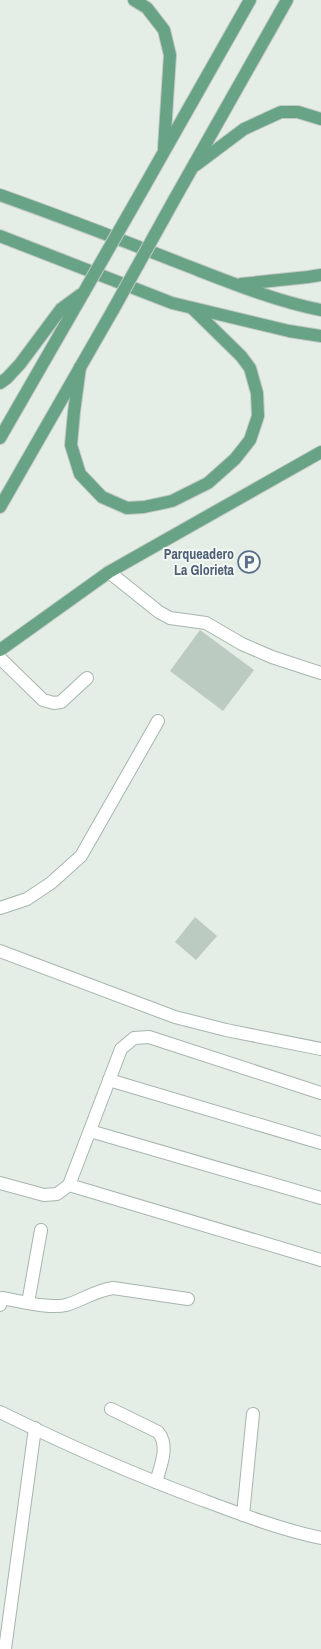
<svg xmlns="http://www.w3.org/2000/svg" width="321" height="1649" viewBox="0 0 321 1649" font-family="'Archivo Narrow',sans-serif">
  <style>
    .building { fill: #bccbc2 }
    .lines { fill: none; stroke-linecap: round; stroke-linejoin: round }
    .lane-casing { stroke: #a6b6ad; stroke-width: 14 }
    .street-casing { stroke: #a6b6ad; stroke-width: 14 }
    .primary-casing { stroke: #c1c9c5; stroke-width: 14 }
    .lane { stroke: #fff; stroke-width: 12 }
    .street { stroke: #fff; stroke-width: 12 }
    .primary { stroke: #69a385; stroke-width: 12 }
    .primary-bridge-casing { stroke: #c1c9c5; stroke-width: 14; stroke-linecap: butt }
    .primary-bridge { stroke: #69a385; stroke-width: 12 }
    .labels { text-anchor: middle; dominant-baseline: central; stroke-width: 3.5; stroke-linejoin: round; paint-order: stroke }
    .service-label { font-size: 14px; font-weight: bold; fill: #4e5e75; stroke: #f5faf6; text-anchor: end }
  </style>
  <rect width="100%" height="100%" fill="#e4eee7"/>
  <g class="building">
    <path d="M 200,630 L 254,670 L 223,711 L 170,671 Z"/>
    <path d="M 195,917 L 217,936 L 196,960 L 175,942 Z"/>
  </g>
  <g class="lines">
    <g class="lane-casing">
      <g id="lane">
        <path d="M 109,572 L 159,612 L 170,618 L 206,623 L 242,644 L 272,657 L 321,673"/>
        <path d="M 0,658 L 43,700 L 54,703 L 61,702 L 87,678"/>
        <path d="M 109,1080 L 321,1143"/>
        <path d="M 90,1131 L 321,1198"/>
        <path d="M 0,1183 L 44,1195 L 57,1194 L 69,1185 L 121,1049 L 134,1038 L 149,1037 L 321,1093"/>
        <path d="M 69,1185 L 321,1260"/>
        <path d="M 28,1303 L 41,1230"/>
        <path d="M 0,1305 L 2,1298 C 20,1301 49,1309 66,1305 C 83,1300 94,1291 113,1288 L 188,1299"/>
        <path d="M 111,1409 L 158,1432 C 170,1446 160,1467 156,1482"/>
        <path d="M 243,1515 L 253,1414"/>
        <path d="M 5,1649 L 35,1428"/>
      </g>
    </g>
    <g class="street-casing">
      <g id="street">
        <path d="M 0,908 L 27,899 L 51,883 L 81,856 L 158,721"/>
        <path d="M 0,951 L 175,1017 L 226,1030 L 321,1049"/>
        <path d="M 0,1412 C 65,1444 132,1474 200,1499 C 240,1514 279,1529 321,1538"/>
      </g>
    </g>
    <g class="primary-casing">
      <g id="primary">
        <path d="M 134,0 L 147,8 L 164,30 L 170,55 L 164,148"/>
        <path d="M 196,165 L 244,129 L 281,112 L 298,112 L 321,119"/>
        <path d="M 144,187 L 250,0"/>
        <path d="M 0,195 C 62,217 124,241 185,265 C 229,282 275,301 321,310"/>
        <path d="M 174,200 L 287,0"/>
        <path d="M 0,236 L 172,303 L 289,331 L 321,336"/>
        <path d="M 241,284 L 308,277 L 321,275"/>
        <path d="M 80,367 L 74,412 L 71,445 L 80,474 L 102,497 L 127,508 L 144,507 L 172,501 L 208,483 L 235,459 L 250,440 L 258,416 L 257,393 L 250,368 L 241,356 L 192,308"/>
        <path d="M 0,383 L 7,378 L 20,364 L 61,309 L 80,295"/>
        <path d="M 0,438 L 84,292"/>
        <path d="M 0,507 L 113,310"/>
        <path d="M 0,650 L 109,572 L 321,452"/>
      </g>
    </g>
    <use href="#lane" class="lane"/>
    <use href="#street" class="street"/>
    <use href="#primary" class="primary"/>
    <g class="primary-bridge-casing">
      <g id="primary-bridge">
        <path d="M 84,292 L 144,187"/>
        <path d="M 113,310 L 174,200"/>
      </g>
    </g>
    <use href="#primary-bridge" class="primary-bridge"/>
  </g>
  <defs>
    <g id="parking-ring" transform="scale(1.15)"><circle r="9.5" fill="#f5faf6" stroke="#5c6f8a" stroke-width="1.5"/><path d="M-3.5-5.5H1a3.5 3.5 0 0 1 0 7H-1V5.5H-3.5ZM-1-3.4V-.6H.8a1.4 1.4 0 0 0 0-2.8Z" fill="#5c6f8a"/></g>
  </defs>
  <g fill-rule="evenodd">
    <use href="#parking-ring" x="249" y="562"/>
  </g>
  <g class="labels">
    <g class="service-label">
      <text x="234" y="554">Parqueadero<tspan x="234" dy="16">La Glorieta</tspan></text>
    </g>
  </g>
</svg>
